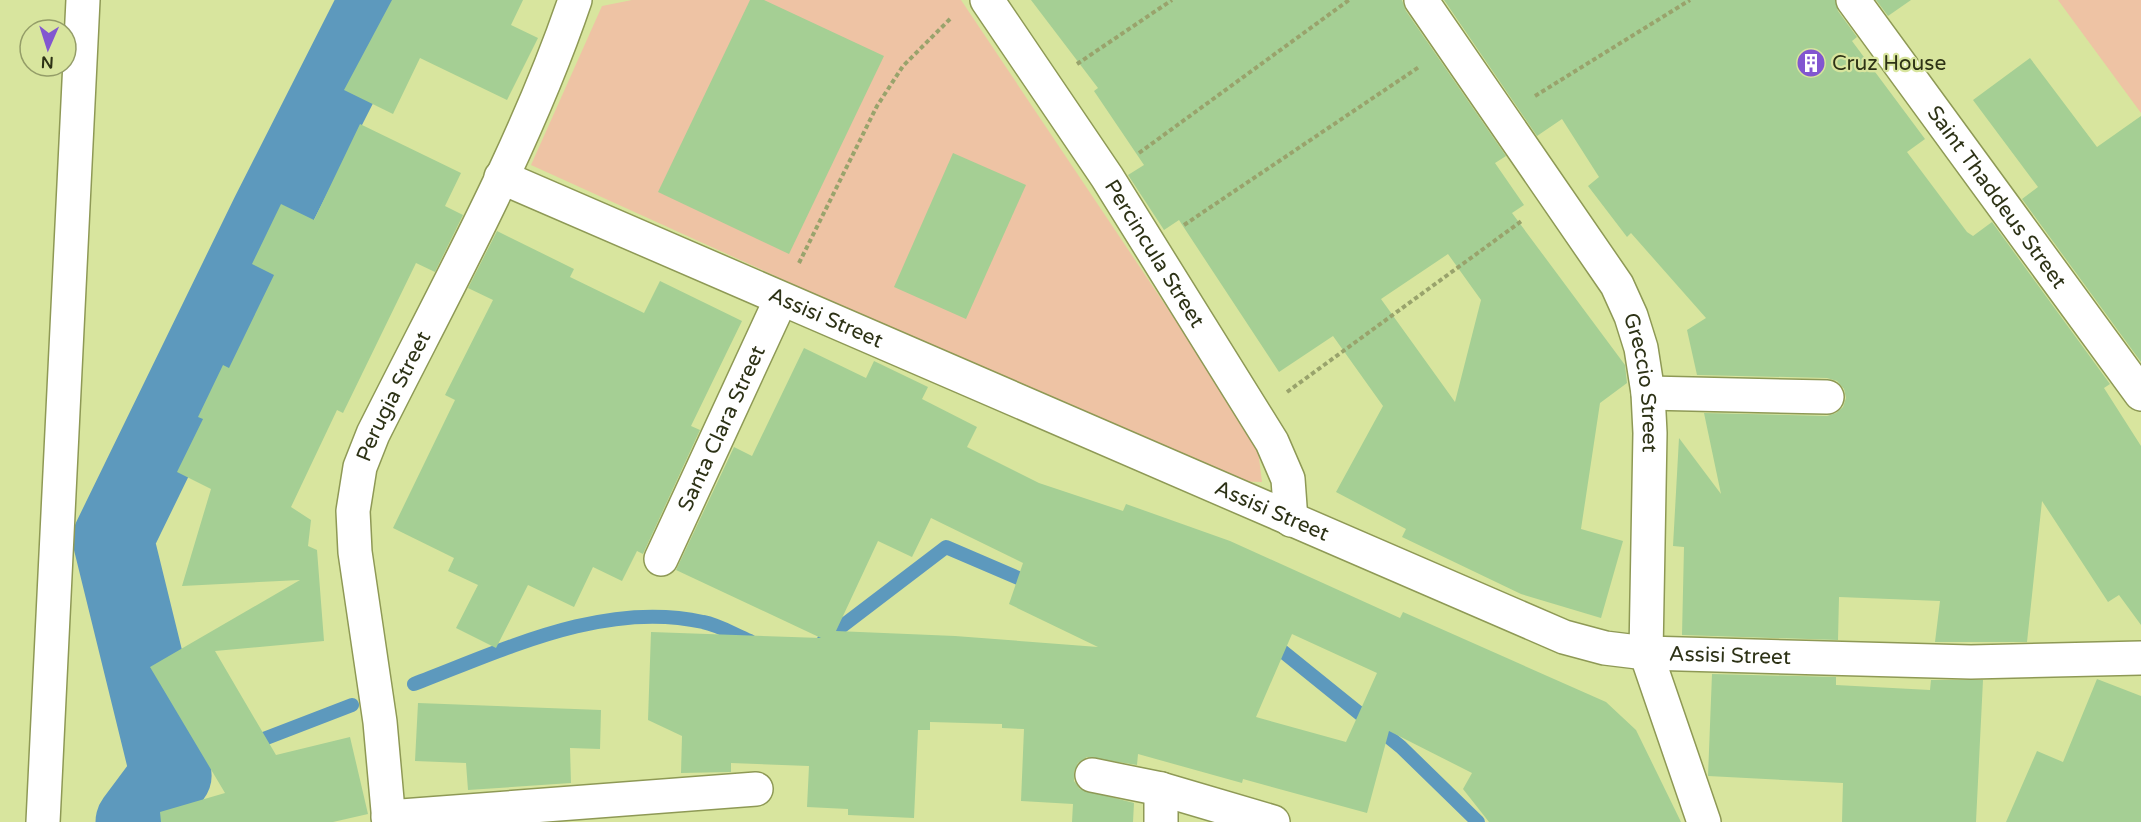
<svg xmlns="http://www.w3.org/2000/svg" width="2141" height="822" viewBox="0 0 2141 822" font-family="'Varela Round',sans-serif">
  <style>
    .green { fill: #eec3a4 }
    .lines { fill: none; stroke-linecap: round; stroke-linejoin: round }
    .stream { stroke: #5d99bd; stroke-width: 14 }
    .river { stroke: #5d99bd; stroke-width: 81 }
    .building { fill: #a5cf94; fill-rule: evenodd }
    .minor-casing { stroke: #8e9955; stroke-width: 36 }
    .path { stroke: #99a36c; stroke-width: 4; stroke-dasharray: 4.5 3; stroke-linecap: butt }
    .minor { stroke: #fff; stroke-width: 33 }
    .labels { text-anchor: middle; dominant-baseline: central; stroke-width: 4.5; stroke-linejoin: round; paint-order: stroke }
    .poi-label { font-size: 21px; fill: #2d3216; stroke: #d8e59e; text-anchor: start }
    .street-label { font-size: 21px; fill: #2d3216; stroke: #d8e59e }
  </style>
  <rect width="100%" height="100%" fill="#d8e59e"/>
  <g class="green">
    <path d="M 632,0 L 961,0 L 1257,442 L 1262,482 L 1227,481 L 531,165 L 602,6 Z"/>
    <path d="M 2058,0 L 2141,0 L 2141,113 Z"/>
  </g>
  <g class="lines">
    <g class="stream">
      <path d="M 824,640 L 946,547 L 1032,584"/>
      <path d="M 1271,642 L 1401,747 L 1478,822"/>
      <path d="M 414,684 C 504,650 604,600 703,622 C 719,625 735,635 750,641"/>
      <path d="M 251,744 L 352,705"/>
      <path d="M 171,775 L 221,755"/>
    </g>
    <path class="river" d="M 136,822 L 171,775 L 113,539 L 271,215 L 380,0"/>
  </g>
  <g class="building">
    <path d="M 392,0 L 523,0 L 511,25 L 538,38 L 507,100 L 420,58 L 393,114 L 344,90 Z"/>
    <path d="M 750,0 L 764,0 L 884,56 L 789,254 L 658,192 Z"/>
    <path d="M 1031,0 L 1402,0 L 1406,11 L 1506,156 L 1495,163 L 1524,205 L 1512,213 L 1625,365 L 1627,383 L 1600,403 L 1581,529 L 1623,541 L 1601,618 L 1521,594 L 1402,537 L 1406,529 L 1336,492 L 1383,406 L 1333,336 L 1279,372 L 1179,220 L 1164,230 L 1128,175 L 1144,165 L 1094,91 L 1098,88 ZM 1448,254 L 1481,300 L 1455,402 L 1381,299 Z"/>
    <path d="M 1444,0 L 1835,0 L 1838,11 L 1857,37 L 1852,41 L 1925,139 L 1907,152 L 1967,232 L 1973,236 L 1992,222 L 2110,384 L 2104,388 L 2141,446 L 2141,625 L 2119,595 L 2108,602 L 2042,501 L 2027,642 L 1935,642 L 1940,601 L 1839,597 L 1838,640 L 1682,635 L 1684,547 L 1673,546 L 1679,438 L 1721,494 L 1704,413 L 1827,416 L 1836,413 L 1843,407 L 1846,398 L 1844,389 L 1837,381 L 1827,378 L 1697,375 L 1687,330 L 1706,318 L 1631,233 L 1627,237 L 1588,186 L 1599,177 L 1562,119 L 1537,136 Z"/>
    <path d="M 1876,0 L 1911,0 L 1888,16 Z"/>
    <path d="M 2030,58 L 2097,147 L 2141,116 L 2141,362 L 2022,199 L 2038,187 L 1973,100 Z"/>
    <path d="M 360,124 L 461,173 L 445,206 L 463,215 L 435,272 L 416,263 L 343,413 L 337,410 L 291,507 L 311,520 L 308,546 L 317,550 L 324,641 L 215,651 L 276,755 L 350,737 L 368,814 L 333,822 L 161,822 L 160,812 L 225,793 L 150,667 L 300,580 L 182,586 L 211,489 L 177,472 L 203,419 L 198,417 L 223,365 L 229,368 L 274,275 L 252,264 L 281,204 L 314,220 Z"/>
    <path d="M 953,153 L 1026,185 L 966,319 L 894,287 Z"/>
    <path d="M 497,231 L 574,269 L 570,277 L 644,313 L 660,281 L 742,321 L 691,426 L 700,430 L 643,554 L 637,551 L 622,581 L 593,567 L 574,607 L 528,585 L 496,648 L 456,628 L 478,585 L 448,571 L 454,558 L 393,528 L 455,400 L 445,395 L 493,300 L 468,288 Z"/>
    <path d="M 804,348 L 866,378 L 874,361 L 928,387 L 922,399 L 977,427 L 967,447 L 1039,483 L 1123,511 L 1126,504 L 1230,541 L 1400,618 L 1403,612 L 1606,702 L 1636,730 L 1681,822 L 1489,822 L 1463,789 L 1472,773 L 1389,731 L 1367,813 L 1243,779 L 1242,783 L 1138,754 L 1137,765 L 1087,757 L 1078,763 L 1074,772 L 1074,781 L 1080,789 L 1134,803 L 1133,822 L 1072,822 L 1073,804 L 1021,801 L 1024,729 L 1002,728 L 1002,724 L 930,722 L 930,730 L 918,730 L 914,818 L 848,815 L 848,809 L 807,807 L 809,766 L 731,763 L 731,772 L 681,773 L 682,736 L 648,720 L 651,632 L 821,638 L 676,570 L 734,447 L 752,456 ZM 931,518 L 1023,563 L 1009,604 L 1098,647 L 955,636 L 836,631 L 878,541 L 912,557 ZM 1292,634 L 1377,673 L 1346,742 L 1256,717 Z"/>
    <path d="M 1712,674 L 1836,677 L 1836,685 L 1930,690 L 1931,680 L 1983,680 L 1976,822 L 1842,822 L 1843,783 L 1708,776 Z"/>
    <path d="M 2097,679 L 2141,696 L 2141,822 L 2006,822 L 2037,751 L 2063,762 Z"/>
    <path d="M 418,703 L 601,710 L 600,749 L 570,748 L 571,783 L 468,790 L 466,763 L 415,761 Z"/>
  </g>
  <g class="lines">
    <g class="minor-casing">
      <g id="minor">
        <path id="s1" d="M 987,0 L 1107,177 L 1272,442 L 1288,479 L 1291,520"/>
        <path id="s2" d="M 1421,0 L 1617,285 L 1631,316 L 1641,348 L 1648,393 L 1650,433 L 1646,653 L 1704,822"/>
        <path id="s3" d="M 1853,0 L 2141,394"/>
        <path id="s4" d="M 501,177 L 1564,637 L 1605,648 L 1646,653 L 1971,662 L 2141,658"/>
        <path d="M 1648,393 L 1827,397"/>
        <path id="s5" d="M 661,559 L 781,299"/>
        <path d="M 1092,775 L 1161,789 L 1273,822"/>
        <path d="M 1161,789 L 1161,822"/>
        <path d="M 388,817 L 756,789"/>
        <path d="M 43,822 L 83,0"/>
        <path id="s6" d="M 389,822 L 380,722 L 355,552 L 353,511 L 360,467 L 373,434 C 444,292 524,150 575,0"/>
      </g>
    </g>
    <g class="path">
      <path d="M 1077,64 L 1172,0"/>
      <path d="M 1535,96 L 1690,0"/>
      <path d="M 1139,153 L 1349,0"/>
      <path d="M 1184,225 L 1419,67"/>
      <path d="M 799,263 L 877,106 L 903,66 L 952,17"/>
      <path d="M 1287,392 L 1523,220"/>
    </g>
    <use href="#minor" class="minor"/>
  </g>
  <defs>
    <g id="building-disc" transform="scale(1.5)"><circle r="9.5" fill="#8256d0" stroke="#d8e59e"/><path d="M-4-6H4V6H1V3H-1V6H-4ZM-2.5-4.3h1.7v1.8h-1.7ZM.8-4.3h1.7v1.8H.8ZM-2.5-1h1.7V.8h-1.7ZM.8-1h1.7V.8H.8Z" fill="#fff"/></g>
  </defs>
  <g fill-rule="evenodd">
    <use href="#building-disc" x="1811" y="63"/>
  </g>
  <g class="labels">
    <g class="poi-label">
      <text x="1832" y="63">Cruz House</text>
    </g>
    <g class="street-label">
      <text stroke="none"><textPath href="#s3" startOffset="244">Saint Thaddeus Street</textPath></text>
      <text stroke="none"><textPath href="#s1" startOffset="304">Percincula Street</textPath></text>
      <text stroke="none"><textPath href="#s4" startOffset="354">Assisi Street</textPath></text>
      <text stroke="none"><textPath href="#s2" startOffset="448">Greccio Street</textPath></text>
      <text stroke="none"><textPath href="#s6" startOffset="436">Perugia Street</textPath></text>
      <text stroke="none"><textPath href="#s5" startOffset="144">Santa Clara Street</textPath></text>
      <text stroke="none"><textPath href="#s4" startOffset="840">Assisi Street</textPath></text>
      <text stroke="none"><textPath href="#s4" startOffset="1326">Assisi Street</textPath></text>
    </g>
  </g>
  <g transform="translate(48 48) rotate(183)"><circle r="28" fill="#d8e59e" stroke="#949d68" stroke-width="1.5"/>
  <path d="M0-4.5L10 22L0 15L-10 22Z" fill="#8256d0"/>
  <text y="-9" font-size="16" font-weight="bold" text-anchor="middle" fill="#2d3216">N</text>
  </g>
</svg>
